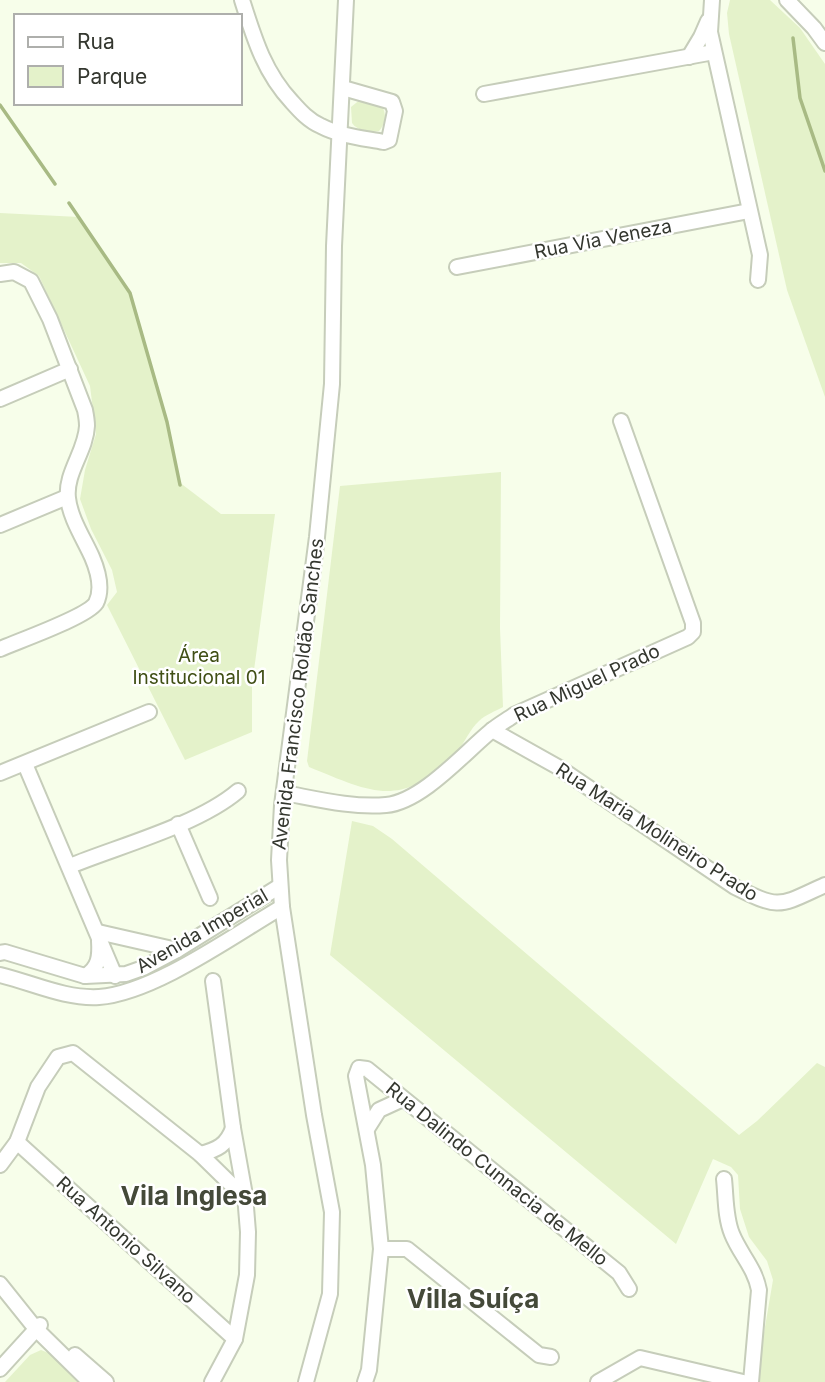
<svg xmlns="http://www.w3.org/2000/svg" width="825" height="1382" viewBox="0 0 825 1382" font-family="Inter,sans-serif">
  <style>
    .green { fill: #e4f2ca }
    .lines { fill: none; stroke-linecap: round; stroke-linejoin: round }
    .stream { stroke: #a8ba84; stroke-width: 3.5 }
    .minor-casing { stroke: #c6cdba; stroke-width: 18 }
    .minor { stroke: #fff; stroke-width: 14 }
    .labels { text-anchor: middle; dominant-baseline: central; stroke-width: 5; stroke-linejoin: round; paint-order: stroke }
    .street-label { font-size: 19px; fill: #34372f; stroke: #fff }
    .park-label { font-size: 19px; fill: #404f15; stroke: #fff }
    .district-label { font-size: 26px; font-weight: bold; fill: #444939; stroke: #fff }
  </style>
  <rect width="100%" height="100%" fill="#f7feea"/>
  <g class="green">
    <path d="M 730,0 L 770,0 L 800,28 L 825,64 L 825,397 L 787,290 L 729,34 L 727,13 Z"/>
    <path d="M 361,99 L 381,105 C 387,113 386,123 379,131 C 370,133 358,131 352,123 L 351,107 Z"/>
    <path d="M 0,213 L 79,217 L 130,293 L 167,422 L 179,482 L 221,514 L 275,514 L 252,685 L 252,732 L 185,760 L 107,605 L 117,592 L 112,570 L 91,529 L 80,499 L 85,470 L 96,434 L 90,386 L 39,276 L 21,263 L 0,263 Z"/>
    <path d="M 501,472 L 500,628 L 503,707 C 496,711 485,715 479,721 C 470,729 465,742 457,752 C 402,810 373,793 309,767 L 307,761 L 340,486 Z"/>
    <path d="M 352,821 L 373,826 L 392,839 L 739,1135 L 757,1121 L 817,1063 L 825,1067 L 825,1382 L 759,1382 L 758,1368 L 773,1280 L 767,1261 L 749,1237 L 740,1209 L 738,1175 L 731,1167 L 713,1159 L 676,1244 L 330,955 Z"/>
    <path d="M 41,1350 L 51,1354 L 81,1382 L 5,1382 L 30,1355 Z"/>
  </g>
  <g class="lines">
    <g class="stream">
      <path d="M 793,38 L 800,98 L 825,171"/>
      <path d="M 0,105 L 55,184"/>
      <path d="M 69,203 L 130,293 L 167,422 L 180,485"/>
    </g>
    <g class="minor-casing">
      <g id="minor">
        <path d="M 242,0 C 254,38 264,72 292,102 C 300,111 309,121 321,126 C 340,136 363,138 384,142 L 389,140 L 395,111 L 392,102 L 343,88"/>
        <path d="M 712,0 L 710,32 L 760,255 L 758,280"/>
        <path d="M 787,0 L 814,28 L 825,43"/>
        <path d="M 689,57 L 701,37 L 708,21"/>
        <path d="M 484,94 L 714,52"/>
        <path d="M 457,267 L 749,211"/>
        <path d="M 0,274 L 14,272 L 31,281 L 50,319 L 85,410 C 86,415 87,421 87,426 C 86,451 65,473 68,498 C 70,518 84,539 92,557 C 98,571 103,589 96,603 C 87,617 18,641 0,649"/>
        <path d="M 0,399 L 70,369"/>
        <path d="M 0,525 L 67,497"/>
        <path d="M 492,730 L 558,767 L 735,887 C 781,910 779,906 825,885"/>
        <path d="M 25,764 L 115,976"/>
        <path d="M 0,773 L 149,712"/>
        <path d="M 284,793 C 317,799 352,808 386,805 C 422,802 465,752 491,731 C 498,725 507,720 514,715 L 688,637 L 693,632 L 693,623 L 621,421"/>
        <path d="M 178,824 L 210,898"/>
        <path d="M 70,866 C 119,846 198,825 238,791"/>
        <path d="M 98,932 L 177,950"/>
        <path d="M 0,953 L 5,952 L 85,976 L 126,974 L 143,968 L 177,950 L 280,886"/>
        <path d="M 0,975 C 33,983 65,999 99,997 C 154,993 234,935 282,907"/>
        <path d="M 85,976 C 99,968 100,956 99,941"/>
        <path d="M 367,1129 L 379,1110 L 403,1099"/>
        <path d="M 17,1142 L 235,1339"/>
        <path d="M 200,1154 C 217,1150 227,1145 233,1128"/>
        <path d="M 0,1165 L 17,1142 L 38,1087 L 58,1057 L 73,1053 L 200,1154 L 245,1198"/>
        <path d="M 724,1179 C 726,1197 725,1217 732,1234 C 740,1254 755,1268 759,1290 L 751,1382"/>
        <path d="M 381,1249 L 407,1249 L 539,1355 L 551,1357"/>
        <path d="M 0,1284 L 36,1329 L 90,1382"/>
        <path d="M 75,1355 L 106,1382"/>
        <path d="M 0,1369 L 40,1325"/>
        <path d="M 212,1382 L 235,1339 L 247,1275 L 248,1232 L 245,1195 L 233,1128 L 213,981"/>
        <path d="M 306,1382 L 330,1294 L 332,1212 L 314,1115 L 282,907 L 279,860 L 282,805 L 317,537 L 332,384 L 334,246 L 346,0"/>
        <path d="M 365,1382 L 369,1370 L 381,1249 L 373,1165 L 356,1076 L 359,1068 L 367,1069 L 619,1273 L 629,1289"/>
        <path d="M 598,1382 L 640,1358 L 743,1382"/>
      </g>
    </g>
    <use href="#minor" class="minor"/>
  </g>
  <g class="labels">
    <g class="street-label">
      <text transform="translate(603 239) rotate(-11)">Rua Via Veneza</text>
      <text transform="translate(587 683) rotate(-25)">Rua Miguel Prado</text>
      <text transform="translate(298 694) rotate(-83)">Avenida Francisco Roldão Sanches</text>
      <text transform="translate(657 832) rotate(33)">Rua Maria Molineiro Prado</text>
      <text transform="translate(202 931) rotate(-30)">Avenida Imperial</text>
      <text transform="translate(497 1174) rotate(39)">Rua Dalindo Cunnacia de Mello</text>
      <text transform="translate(126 1240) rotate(42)">Rua Antonio Silvano</text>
    </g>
    <g class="park-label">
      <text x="199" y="655">Área<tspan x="199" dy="22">Institucional 01</tspan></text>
    </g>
    <g class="district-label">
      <text x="194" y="1195">Vila Inglesa</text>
      <text x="473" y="1298">Villa Suíça</text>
    </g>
  </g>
  <rect x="14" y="14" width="228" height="91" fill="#ffffff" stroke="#aeafac" stroke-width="2"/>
  <rect x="28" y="37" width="35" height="10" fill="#ffffff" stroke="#aeafac" stroke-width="2"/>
  <text x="77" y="49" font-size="21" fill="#34372f">Rua</text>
  <rect x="28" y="66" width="35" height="21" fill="#e4f2ca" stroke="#aeafac" stroke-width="2"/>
  <text x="77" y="84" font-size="21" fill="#34372f">Parque</text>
</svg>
